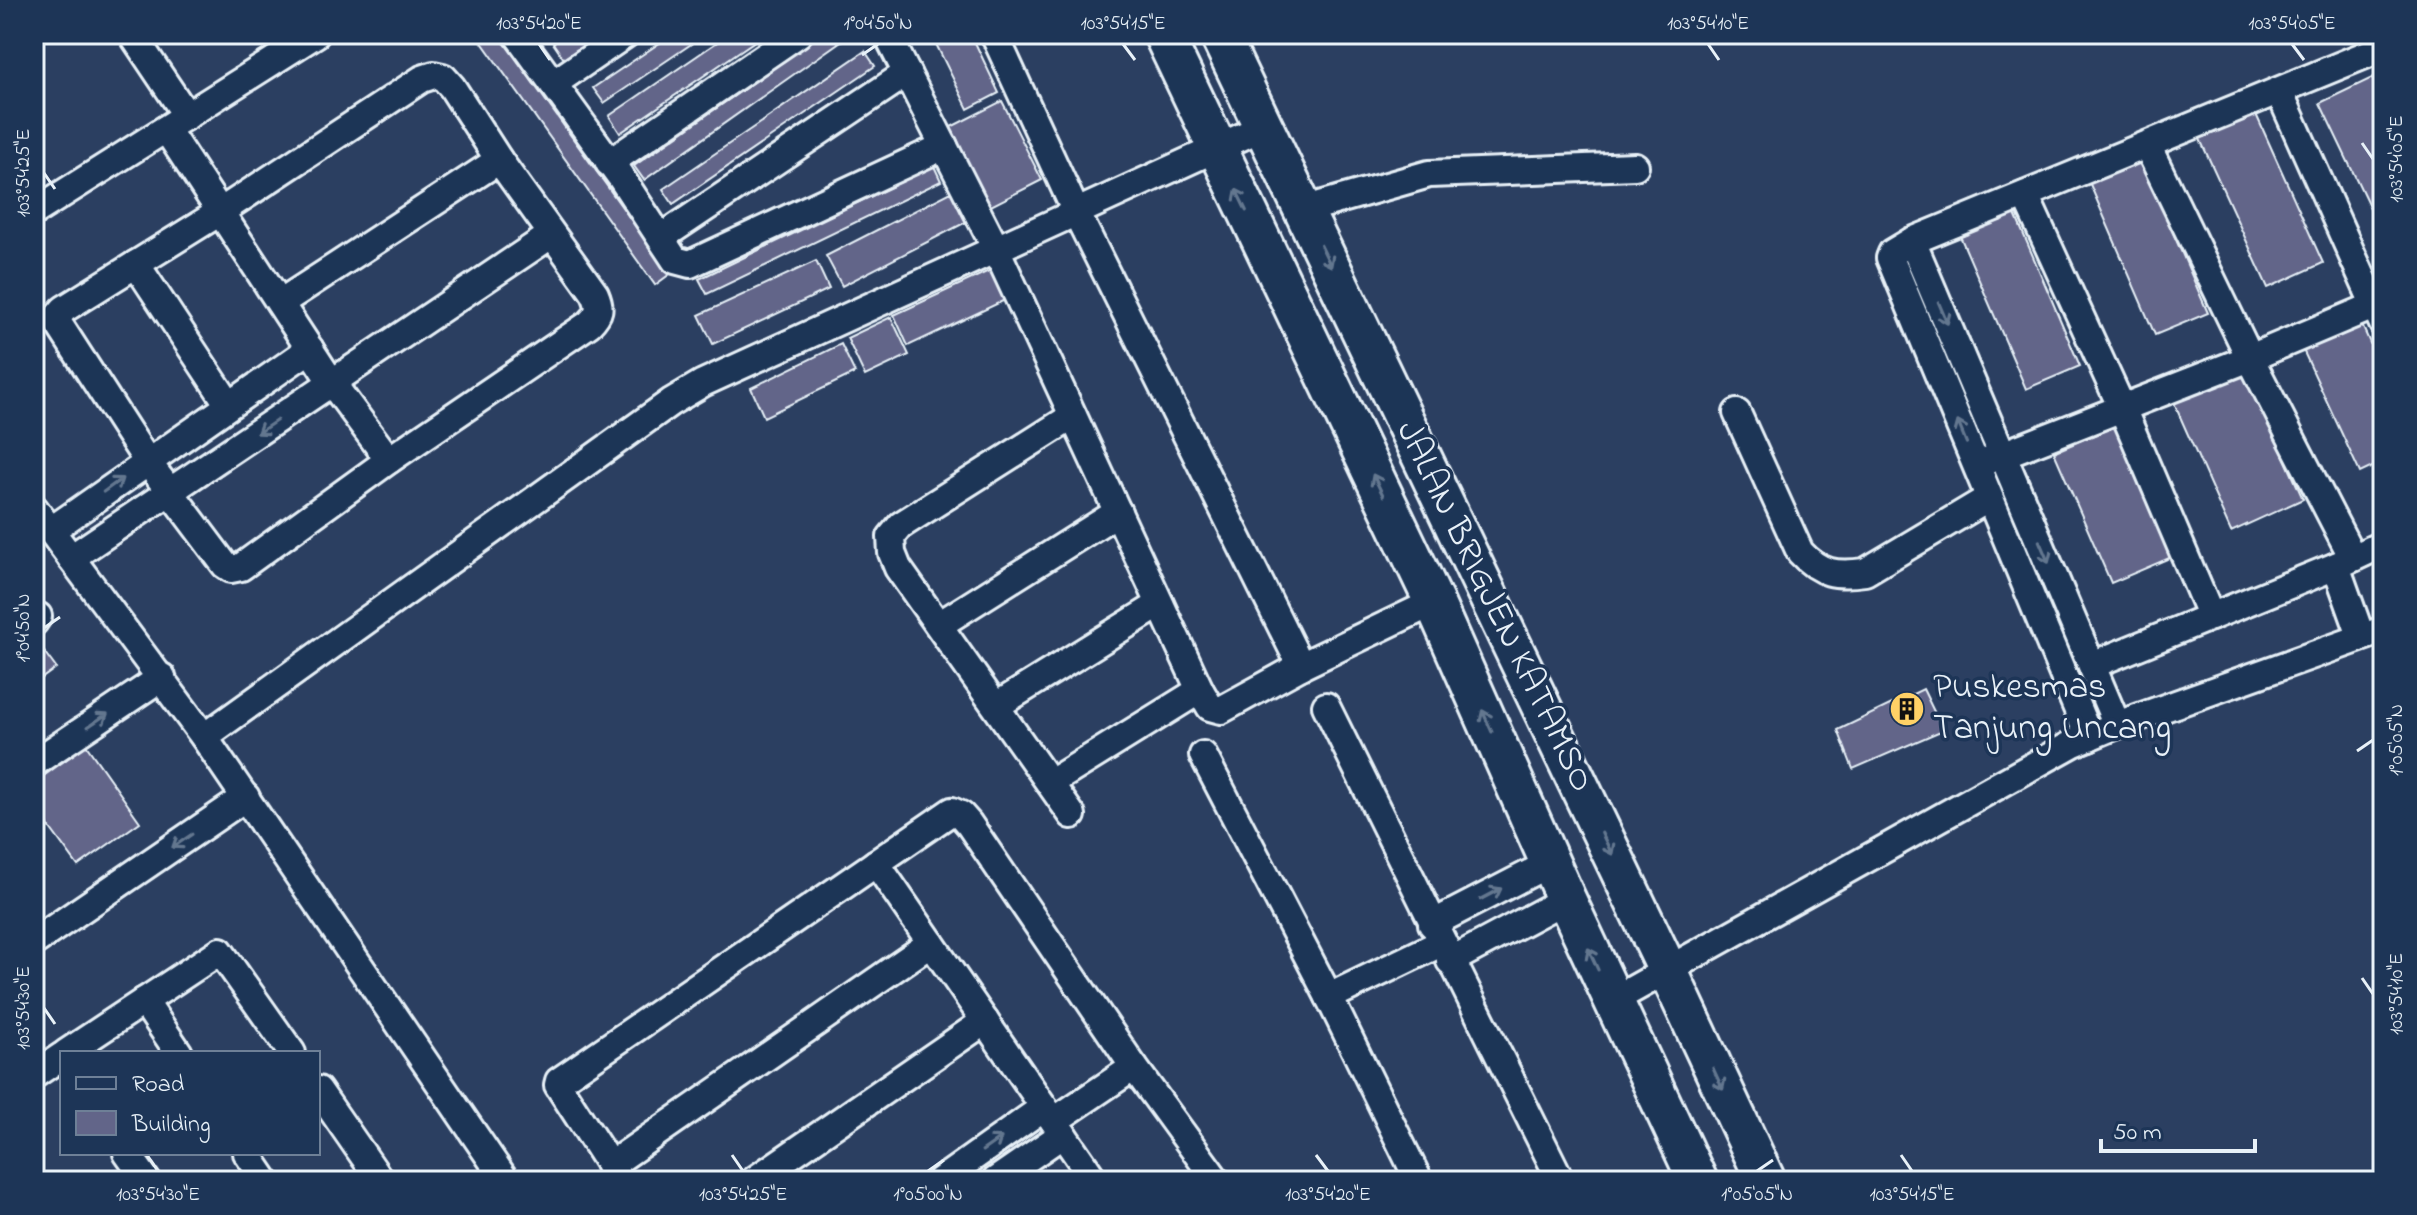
<svg xmlns="http://www.w3.org/2000/svg" width="2417" height="1215" viewBox="0 0 2417 1215" font-family="'Indie Flower',sans-serif">
  <style>
    .building { fill: #626589; stroke: #e8f1f8; stroke-width: 2 }
    .lines { fill: none; stroke-linecap: round; stroke-linejoin: round }
    .minor-casing { stroke: #e8f1f8; stroke-width: 32 }
    .highway-casing { stroke: #e8f1f8; stroke-width: 44 }
    .minor { stroke: #1d3557; stroke-width: 26 }
    .highway { stroke: #1d3557; stroke-width: 38 }
    .oneway { stroke: #64778f }
    .ticks { fill: none; stroke: #e8f1f8; stroke-width: 3 }
    .labels { text-anchor: middle; dominant-baseline: central; stroke-width: 7; stroke-linejoin: round; paint-order: stroke }
    .street-label { font-size: 36px; fill: #e8f1f8; stroke: #1d3557 }
    .poi-label { font-size: 36px; fill: #e8f1f8; stroke: #1d3557; text-anchor: start }
    .neatline { fill: none; stroke: #e8f1f8; stroke-width: 3 }
    .ticks-label { font-size: 20px; text-anchor: middle; fill: #e8f1f8 }
  </style>
  <rect width="100%" height="100%" fill="#2b3f61"/>
  <filter id="ink" filterUnits="userSpaceOnUse"><feTurbulence type="fractalNoise" baseFrequency=".0125" numOctaves="2"/><feDisplacementMap in="SourceGraphic" scale="16" xChannelSelector="R" yChannelSelector="G"/><feConvolveMatrix kernelMatrix="1 2 1 2 8 2 1 2 1" color-interpolation-filters="sRGB"/></filter>
  <g filter="url(#ink)">
    <g class="building">
      <path d="M 476,34 L 498,34 L 670,274 L 655,285 Z"/>
      <path d="M 566,34 L 601,34 L 564,59 L 553,43 Z"/>
      <path d="M 673,34 L 706,34 L 604,103 L 593,88 Z"/>
      <path d="M 729,34 L 765,34 L 620,133 L 609,116 Z"/>
      <path d="M 822,34 L 851,34 L 644,180 L 634,166 Z"/>
      <path d="M 947,34 L 971,34 L 999,93 L 968,109 L 934,40 Z"/>
      <path d="M 865,51 L 875,66 L 673,204 L 663,189 Z"/>
      <path d="M 2376,76 L 2383,91 L 2383,235 L 2320,103 Z"/>
      <path d="M 1002,101 L 1042,180 L 989,207 L 949,128 Z"/>
      <path d="M 2255,112 L 2323,263 L 2268,288 L 2199,137 Z"/>
      <path d="M 2141,159 L 2208,313 L 2155,335 L 2089,182 Z"/>
      <path d="M 934,166 L 941,181 L 707,294 L 699,279 Z"/>
      <path d="M 955,190 L 970,220 L 842,286 L 826,256 Z"/>
      <path d="M 2014,212 L 2080,366 L 2026,389 L 1960,236 Z"/>
      <path d="M 816,261 L 829,289 L 713,344 L 699,315 Z"/>
      <path d="M 991,270 L 1005,300 L 908,346 L 894,315 Z"/>
      <path d="M 891,317 L 909,355 L 865,376 L 847,338 Z"/>
      <path d="M 2361,323 L 2383,372 L 2383,462 L 2360,473 L 2303,350 Z"/>
      <path d="M 841,344 L 855,373 L 764,417 L 751,388 Z"/>
      <path d="M 2246,371 L 2303,499 L 2231,532 L 2174,403 Z"/>
      <path d="M 2122,423 L 2179,554 L 2111,583 L 2054,452 Z"/>
      <path d="M 34,638 L 56,668 L 34,684 Z"/>
      <path d="M 1923,689 L 1943,730 L 1853,769 L 1838,730 Z"/>
      <path d="M 86,745 L 140,822 L 78,866 L 34,806 L 34,783 Z"/>
    </g>
    <g class="lines">
      <g class="minor-casing">
        <g id="minor">
          <path d="M 132,34 L 187,116"/>
          <path d="M 517,34 L 620,176 L 675,260 L 690,264 L 944,146"/>
          <path d="M 887,34 L 996,249 L 1200,690 L 1210,707 L 1221,710 L 1301,666 L 1434,602"/>
          <path d="M 994,34 L 1076,212 L 1301,666"/>
          <path d="M 434,75 L 443,77 L 452,87 L 499,160 L 595,294 C 601,308 600,313 589,324 L 389,460 L 241,567 L 231,569 L 225,565 L 147,461 L 58,323 L 58,316 L 64,309 L 220,212 L 422,79 Z"/>
          <path d="M 553,84 L 626,34"/>
          <path d="M 2279,91 L 2383,324"/>
          <path d="M 166,129 L 332,383 L 389,460"/>
          <path d="M 2147,145 L 2250,358 L 2353,558"/>
          <path d="M 609,163 L 798,34"/>
          <path d="M 2025,195 L 2122,408 L 2211,617"/>
          <path d="M 1303,210 L 1429,174 L 1635,166"/>
          <path d="M 34,212 L 316,34"/>
          <path d="M 662,237 L 907,73"/>
          <path d="M 1912,241 L 2117,725"/>
          <path d="M 136,264 L 229,405"/>
          <path d="M 280,303 L 499,160"/>
          <path d="M 1737,413 L 1800,552 C 1820,574 1836,576 1865,572 L 1989,498"/>
          <path d="M 1989,460 L 2250,358 L 2383,302"/>
          <path d="M 34,508 L 204,737 L 506,1181"/>
          <path d="M 50,531 L 310,349"/>
          <path d="M 71,558 L 551,235"/>
          <path d="M 2336,566 L 2361,636"/>
          <path d="M 34,622 L 38,616"/>
          <path d="M 939,625 L 1118,512"/>
          <path d="M 2092,665 L 2336,566 L 2383,544"/>
          <path d="M 996,706 L 1160,604"/>
          <path d="M 1326,706 L 1561,1181"/>
          <path d="M 204,737 L 671,402 L 703,383 L 1263,127"/>
          <path d="M 2089,737 L 1890,258 L 1892,253 L 1912,241 L 2375,51 L 2383,56"/>
          <path d="M 1203,755 L 1329,997 L 1419,1181"/>
          <path d="M 34,763 L 162,677"/>
          <path d="M 1050,783 L 1200,690"/>
          <path d="M 1072,815 L 898,568 L 892,553 L 891,537 L 901,525 L 1073,416"/>
          <path d="M 876,863 L 1095,1181"/>
          <path d="M 1432,924 L 1550,863"/>
          <path d="M 34,942 L 246,797"/>
          <path d="M 1450,961 L 1566,899"/>
          <path d="M 1329,997 L 1441,943"/>
          <path d="M 144,1001 L 179,1053"/>
          <path d="M 1612,1001 L 2074,743 L 2117,725 L 2383,630"/>
          <path d="M 66,1053 L 220,951 L 292,1053"/>
          <path d="M 34,1075 L 62,1056"/>
          <path d="M 318,1090 L 381,1181"/>
          <path d="M 1054,1121 L 1134,1067"/>
          <path d="M 127,1153 L 147,1181"/>
          <path d="M 247,1153 L 266,1181"/>
          <path d="M 609,1166 L 931,943"/>
          <path d="M 620,1181 L 558,1085 L 559,1081 L 952,811 L 961,815 L 969,824 L 1134,1067 L 1217,1181"/>
          <path d="M 753,1181 L 985,1021"/>
          <path d="M 940,1181 L 1044,1107"/>
          <path d="M 995,1181 L 1063,1134"/>
        </g>
      </g>
      <g class="highway-casing">
        <g id="highway">
          <path d="M 1163,34 L 1434,602 L 1566,899 L 1698,1181"/>
          <path d="M 1219,34 L 1668,971 L 1766,1181"/>
        </g>
      </g>
      <use href="#minor" class="minor"/>
      <use href="#highway" class="highway"/>
    </g>
    <defs><path id="oneway-shaft" d="M-6 0H5M1.5-3L5.5 0L1.5 3" fill="none" stroke-width="1.6" stroke-linecap="round" stroke-linejoin="round" transform="scale(2)"/></defs>
    <g class="oneway">
      <use href="#oneway-shaft" transform="translate(1241 200) rotate(-116)"/>
      <use href="#oneway-shaft" transform="translate(1326 256) rotate(64)"/>
      <use href="#oneway-shaft" transform="translate(1943 313) rotate(67)"/>
      <use href="#oneway-shaft" transform="translate(267 427) rotate(146)"/>
      <use href="#oneway-shaft" transform="translate(1962 432) rotate(-112)"/>
      <use href="#oneway-shaft" transform="translate(113 485) rotate(-36)"/>
      <use href="#oneway-shaft" transform="translate(1378 485) rotate(-116)"/>
      <use href="#oneway-shaft" transform="translate(2044 552) rotate(67)"/>
      <use href="#oneway-shaft" transform="translate(98 720) rotate(-34)"/>
      <use href="#oneway-shaft" transform="translate(1487 721) rotate(-114)"/>
      <use href="#oneway-shaft" transform="translate(182 841) rotate(146)"/>
      <use href="#oneway-shaft" transform="translate(1607 844) rotate(64)"/>
      <use href="#oneway-shaft" transform="translate(1491 894) rotate(-28)"/>
      <use href="#oneway-shaft" transform="translate(1593 959) rotate(-115)"/>
      <use href="#oneway-shaft" transform="translate(1718 1079) rotate(65)"/>
      <use href="#oneway-shaft" transform="translate(992 1144) rotate(-35)"/>
    </g>
  </g>
  <path class="ticks" d="M 539,44 L 550,60M 1123,44 L 1135,60M 1708,44 L 1719,60M 2292,44 L 2304,60M 862,55 L 878,44M 2362,143 L 2373,159M 44,173 L 55,189M 44,628 L 60,617M 2357,751 L 2373,740M 2362,978 L 2373,994M 44,1008 L 55,1024M 147,1155 L 158,1171M 732,1155 L 743,1171M 1316,1155 L 1328,1171M 1901,1155 L 1912,1171M 928,1171 L 944,1160M 1757,1171 L 1773,1160"/>
  <defs>
    <g id="building-disc" transform="scale(1.8)"><circle r="9.5" fill="#ffd166" stroke="#1d3557"/><path d="M-4-6H4V6H1V3H-1V6H-4ZM-2.5-4.3h1.7v1.8h-1.7ZM.8-4.3h1.7v1.8H.8ZM-2.5-1h1.7V.8h-1.7ZM.8-1h1.7V.8H.8Z" fill="#111"/></g>
  </defs>
  <g fill-rule="evenodd">
    <use href="#building-disc" x="1907" y="709"/>
  </g>
  <g class="labels">
    <g class="street-label">
      <text transform="translate(1494 607) rotate(64)">JALAN BRIGJEN KATAMSO</text>
    </g>
    <g class="poi-label">
      <text x="1933" y="688">Puskesmas<tspan x="1933" dy="41">Tanjung Uncang</tspan></text>
    </g>
  </g>
  <rect width="2417" height="1215" fill="none" stroke="#1d3557" stroke-width="88"/>
  <rect x="60" y="1051" width="260" height="104" fill="#1d3557" stroke="#6e8097" stroke-width="2"/>
  <rect x="76" y="1077" width="40" height="12" fill="#1d3557" stroke="#6e8097" stroke-width="2"/>
  <text x="132" y="1091" font-size="24" fill="#e8f1f8">Road</text>
  <rect x="76" y="1111" width="40" height="24" fill="#626589" stroke="#6e8097" stroke-width="2"/>
  <text x="132" y="1131" font-size="24" fill="#e8f1f8">Building</text>
  <path d="M2101 1139v12h154v-12" fill="none" stroke="#e8f1f8" stroke-width="4"/>
  <text x="2113" y="1139" font-size="24" fill="#e8f1f8" stroke="#1d3557" stroke-width="6" paint-order="stroke">50 m</text>
  <rect x="44" y="44" width="2329" height="1127" class="neatline"/>
  <g class="ticks-label">
    <text x="539" y="29">103°54'20"E</text>
    <text x="878" y="29">1°04'50"N</text>
    <text x="1123" y="29">103°54'15"E</text>
    <text x="1708" y="29">103°54'10"E</text>
    <text x="2292" y="29">103°54'05"E</text>
    <text transform="translate(2395 159) rotate(-90)" y="7">103°54'05"E</text>
    <text transform="translate(22 173) rotate(-90)" y="7">103°54'25"E</text>
    <text transform="translate(22 628) rotate(-90)" y="7">1°04'50"N</text>
    <text transform="translate(2395 740) rotate(-90)" y="7">1°05'05"N</text>
    <text transform="translate(2395 994) rotate(-90)" y="7">103°54'10"E</text>
    <text transform="translate(22 1008) rotate(-90)" y="7">103°54'30"E</text>
    <text x="158" y="1200">103°54'30"E</text>
    <text x="743" y="1200">103°54'25"E</text>
    <text x="928" y="1200">1°05'00"N</text>
    <text x="1328" y="1200">103°54'20"E</text>
    <text x="1757" y="1200">1°05'05"N</text>
    <text x="1912" y="1200">103°54'15"E</text>
  </g>
</svg>
